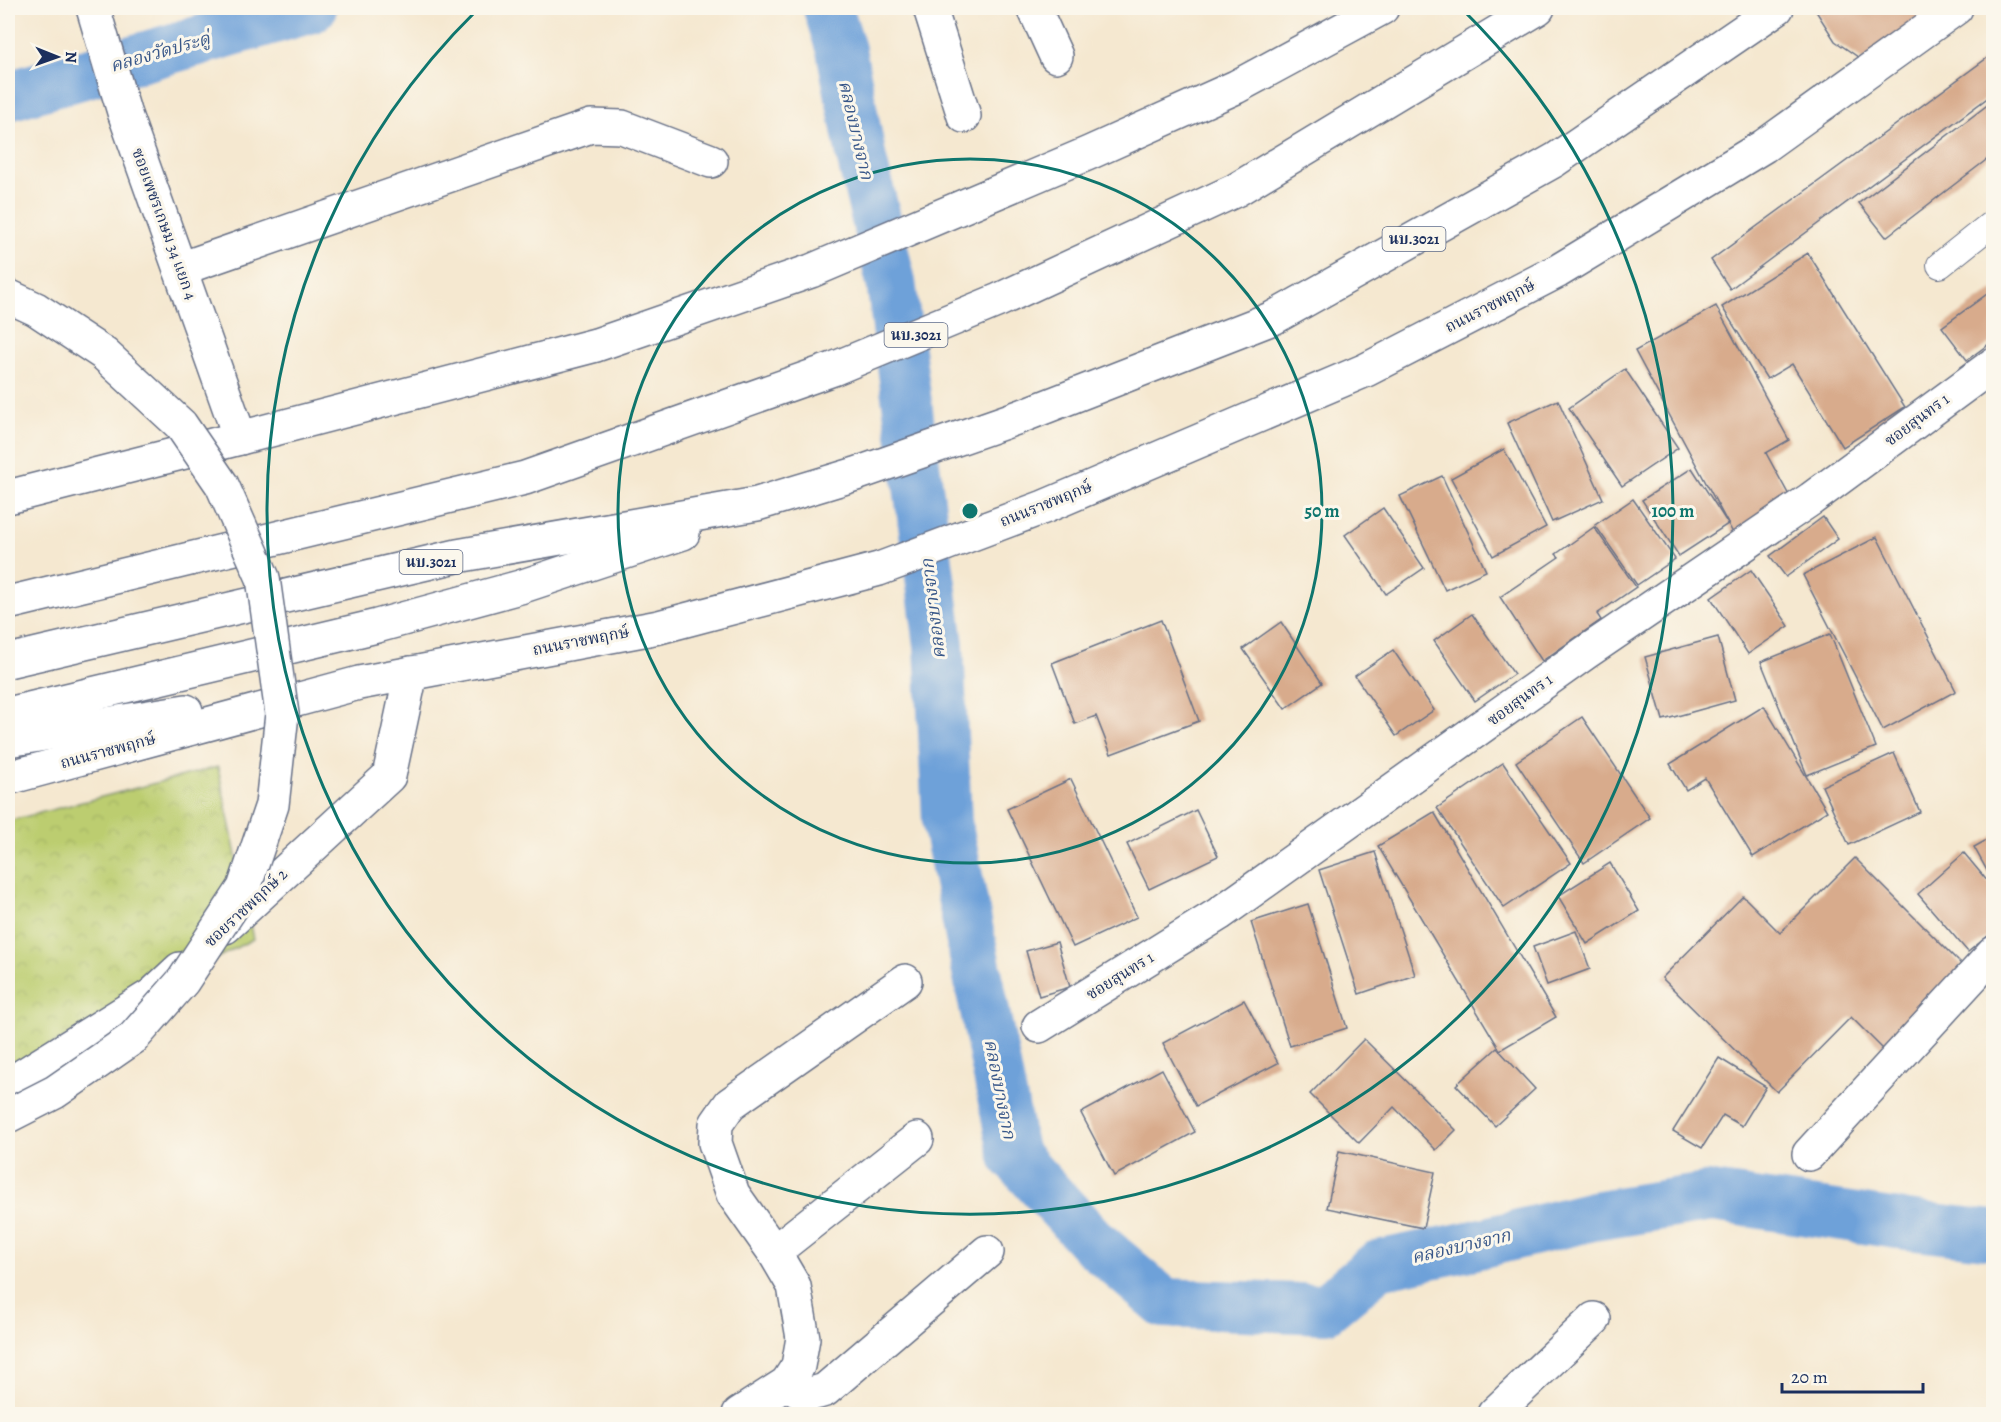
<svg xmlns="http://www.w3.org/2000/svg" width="2001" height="1422" viewBox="0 0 2001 1422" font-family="Alegreya,'Noto Serif Thai',serif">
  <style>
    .park { fill: url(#park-crowns); stroke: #6c7e67; stroke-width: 1.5 }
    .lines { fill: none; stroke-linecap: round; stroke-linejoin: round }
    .canal { stroke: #6ea1d9; stroke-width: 50 }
    .building { fill: #d8ab8c }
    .lane-casing { stroke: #677086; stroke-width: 28 }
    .street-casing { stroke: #677086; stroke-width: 36 }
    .secondary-casing { stroke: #677086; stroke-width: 36 }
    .primary-casing { stroke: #677086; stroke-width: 36 }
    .lane { stroke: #fff; stroke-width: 26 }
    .street { stroke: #fff; stroke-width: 33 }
    .secondary { stroke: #fff; stroke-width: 33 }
    .primary { stroke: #fff; stroke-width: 33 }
    .primary-bridge-casing { stroke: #677086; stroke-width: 36; stroke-linecap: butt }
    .primary-bridge { stroke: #fff; stroke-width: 33 }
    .ring { fill: none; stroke: #0f766e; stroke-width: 3 }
    .labels { text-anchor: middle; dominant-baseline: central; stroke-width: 6; stroke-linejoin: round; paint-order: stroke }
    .shield { fill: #fbf7ec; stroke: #5e6b89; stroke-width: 1.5 }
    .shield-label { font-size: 15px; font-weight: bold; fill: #1b2f5e }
    .street-label { font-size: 16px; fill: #1b2f5e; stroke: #fbf7ec }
    .water-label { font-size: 18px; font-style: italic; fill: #385789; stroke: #fbf7ec }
    .centre { fill: #0f766e; stroke: #fbf7ec; stroke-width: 3 }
    .ring-label { font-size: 18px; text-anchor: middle; font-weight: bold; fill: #0f766e; stroke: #fbf7ec; stroke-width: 6; stroke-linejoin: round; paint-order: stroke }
  </style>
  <defs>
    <pattern id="park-crowns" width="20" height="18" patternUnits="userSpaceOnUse" patternTransform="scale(1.5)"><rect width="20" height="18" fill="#bccd70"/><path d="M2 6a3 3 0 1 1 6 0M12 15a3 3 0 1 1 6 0" fill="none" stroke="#a1b063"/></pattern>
  </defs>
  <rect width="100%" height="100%" fill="#fbf7ec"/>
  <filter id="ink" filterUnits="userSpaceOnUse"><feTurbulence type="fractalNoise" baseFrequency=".0167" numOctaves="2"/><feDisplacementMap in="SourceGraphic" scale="12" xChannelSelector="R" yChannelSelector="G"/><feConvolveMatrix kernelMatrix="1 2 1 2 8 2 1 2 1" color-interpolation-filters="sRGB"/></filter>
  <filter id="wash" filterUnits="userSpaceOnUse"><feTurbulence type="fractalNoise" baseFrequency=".008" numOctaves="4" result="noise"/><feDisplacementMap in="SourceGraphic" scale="24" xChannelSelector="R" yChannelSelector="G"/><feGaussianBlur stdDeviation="1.35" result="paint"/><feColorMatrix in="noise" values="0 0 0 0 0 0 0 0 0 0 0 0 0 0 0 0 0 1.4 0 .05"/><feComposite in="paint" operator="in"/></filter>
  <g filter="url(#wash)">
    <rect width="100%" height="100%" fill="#f5e8d0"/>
    <path class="park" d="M 218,767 L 253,939 L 8,1068 L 8,821 Z"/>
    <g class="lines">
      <g class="canal">
        <path d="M 828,8 L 841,50 L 862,160 L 891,282 L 939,645 L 947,822 L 1014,1156 L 1092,1241 L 1164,1303 L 1325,1309 L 1378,1265 L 1470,1246 L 1593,1216 L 1712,1197 L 1898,1224 L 1994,1235"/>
        <path d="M 8,96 L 312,8"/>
      </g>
    </g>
    <g id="blocks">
      <g class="building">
        <path d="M 1814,8 L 1958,8 L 1884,75 L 1835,41 Z"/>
        <path d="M 1994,53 L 1994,93 L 1730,289 L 1711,260 Z"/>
        <path d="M 1994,100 L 1994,154 L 1886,237 L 1859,203 Z"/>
        <path d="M 1808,253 L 1905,407 L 1843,447 L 1792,364 L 1767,379 L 1722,307 Z"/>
        <path d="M 1994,289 L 1994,340 L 1967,360 L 1942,327 Z"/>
        <path d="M 1716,306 L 1789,440 L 1766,453 L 1792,501 L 1733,533 L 1635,351 Z"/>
        <path d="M 1625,369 L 1678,448 L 1622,486 L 1569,408 Z"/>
        <path d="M 1558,400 L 1603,499 L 1552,522 L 1507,423 Z"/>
        <path d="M 1504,449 L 1546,527 L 1493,556 L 1451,478 Z"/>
        <path d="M 1692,468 L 1728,524 L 1679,556 L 1642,500 Z"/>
        <path d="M 1442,476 L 1486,571 L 1445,590 L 1400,496 Z"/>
        <path d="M 1633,499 L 1675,559 L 1637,585 L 1595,525 Z"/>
        <path d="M 1383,508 L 1424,568 L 1386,594 L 1345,535 Z"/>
        <path d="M 1823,517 L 1838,539 L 1786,577 L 1770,556 Z"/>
        <path d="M 1594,527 L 1636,587 L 1597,614 L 1601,620 L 1542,661 L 1500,597 L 1559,557 L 1556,554 Z"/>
        <path d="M 1877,537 L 1956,691 L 1883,730 L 1803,575 Z"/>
        <path d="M 1751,570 L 1789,626 L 1748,654 L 1711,598 Z"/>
        <path d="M 1472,614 L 1514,674 L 1475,701 L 1434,641 Z"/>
        <path d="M 1161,620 L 1199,721 L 1111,754 L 1096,716 L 1075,724 L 1052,663 Z"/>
        <path d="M 1281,622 L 1322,683 L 1285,709 L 1243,649 Z"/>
        <path d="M 1830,634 L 1876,747 L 1807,775 L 1761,662 Z"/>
        <path d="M 1718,637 L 1735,700 L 1663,720 L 1645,657 Z"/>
        <path d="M 1393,650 L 1434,710 L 1396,736 L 1355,676 Z"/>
        <path d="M 1764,706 L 1827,811 L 1753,857 L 1705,778 L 1686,790 L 1670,764 Z"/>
        <path d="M 1582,717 L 1650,818 L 1584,863 L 1516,762 Z"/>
        <path d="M 1894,753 L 1920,812 L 1849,845 L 1822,786 Z"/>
        <path d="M 1503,763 L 1571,863 L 1504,908 L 1437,808 Z"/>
        <path d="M 1071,779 L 1137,917 L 1073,947 L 1007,809 Z"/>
        <path d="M 1196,810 L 1218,856 L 1149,889 L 1127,844 Z"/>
        <path d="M 1434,812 L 1556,1017 L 1500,1050 L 1378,846 Z"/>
        <path d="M 1994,836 L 1994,883 L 1974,847 Z"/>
        <path d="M 1375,852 L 1415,975 L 1359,994 L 1319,870 Z"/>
        <path d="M 1964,853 L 1994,889 L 1994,931 L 1968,952 L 1918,894 Z"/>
        <path d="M 1855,858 L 1969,972 L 1889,1055 L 1851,1017 L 1777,1092 L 1662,978 L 1743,896 L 1780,933 Z"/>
        <path d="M 1610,863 L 1639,911 L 1587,944 L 1558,896 Z"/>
        <path d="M 1308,904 L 1347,1028 L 1290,1046 L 1251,922 Z"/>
        <path d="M 1576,931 L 1590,969 L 1547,985 L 1533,947 Z"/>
        <path d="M 1057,942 L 1070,987 L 1039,996 L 1026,951 Z"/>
        <path d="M 1244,1000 L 1278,1063 L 1196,1106 L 1163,1043 Z"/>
        <path d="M 1364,1039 L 1456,1130 L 1436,1150 L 1394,1107 L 1359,1143 L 1310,1094 Z"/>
        <path d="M 1497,1048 L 1535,1089 L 1495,1126 L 1456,1085 Z"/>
        <path d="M 1719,1058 L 1766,1087 L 1742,1126 L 1723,1115 L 1702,1148 L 1673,1131 Z"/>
        <path d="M 1162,1069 L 1195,1132 L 1114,1176 L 1081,1113 Z"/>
        <path d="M 1339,1151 L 1435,1172 L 1423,1228 L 1327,1208 Z"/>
      </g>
    </g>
  </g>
  <g filter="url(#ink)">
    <use href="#blocks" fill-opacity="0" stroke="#677086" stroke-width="1.5"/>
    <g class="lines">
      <g class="lane-casing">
        <path id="lane" d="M 1940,265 L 1994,222"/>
      </g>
      <g class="street-casing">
        <g id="street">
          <path d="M 93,8 L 124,112 L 240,438"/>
          <path d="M 930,8 L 964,116"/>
          <path d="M 1034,8 L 1056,56"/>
          <path d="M 180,269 L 591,126 L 622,127 L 711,161"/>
          <path d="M 225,927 L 389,776 L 411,673"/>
          <path d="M 1039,1026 L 1219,914 L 1585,653 L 1811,499 L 1994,364"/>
          <path d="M 8,1085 L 152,995 L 180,969"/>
          <path d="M 1809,1154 L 1994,953"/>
          <path d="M 774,1252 L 917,1139"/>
          <path d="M 787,1383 C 802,1396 807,1396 825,1390 L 987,1252"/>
          <path d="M 739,1414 L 787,1383 L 798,1366 L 803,1338 L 794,1286 L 774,1252 L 733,1194 L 715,1143 L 716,1124 L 730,1104 L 905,981"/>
          <path d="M 1494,1414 L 1594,1319"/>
        </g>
      </g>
      <g class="secondary-casing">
        <g id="secondary">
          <path d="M 8,497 L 240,438 L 596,345 L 811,271 L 1089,153 L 1236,87 L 1382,8"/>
          <path d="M 8,740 L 186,711"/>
          <path d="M 8,778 L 359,683 L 659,627 L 879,569 L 1044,507 L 1366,370 L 1558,271 L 1764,146 L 1956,8"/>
        </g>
      </g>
      <g class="primary-casing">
        <g id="primary">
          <path d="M 8,603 L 525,478 L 833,369 L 999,300 L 1236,190 L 1538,8"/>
          <path d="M 8,661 L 457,556 L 757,504 L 856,474 L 1022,416 L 1273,318 L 1555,160 L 1777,8"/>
          <path d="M 8,714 L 377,626 L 520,587 L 683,533"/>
        </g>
      </g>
      <use href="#lane" class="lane"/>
      <use href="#street" class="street"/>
      <use href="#secondary" class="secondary"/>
      <use href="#primary" class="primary"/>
      <g class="primary-bridge-casing">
        <path id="primary-bridge" d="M 8,296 L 36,309 L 104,354 L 181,425 L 222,485 L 263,578 L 282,714 L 272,805 L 244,888 L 183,981 L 133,1038 L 55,1092 L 8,1116"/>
      </g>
      <use href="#primary-bridge" class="primary-bridge"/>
    </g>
  </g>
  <g class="ring">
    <circle cx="970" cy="511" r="352"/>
    <path d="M1463 10A703 703 0 1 1 477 10"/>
  </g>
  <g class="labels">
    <g class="shield">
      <rect x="1382.5" y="227" width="63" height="24" rx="4.5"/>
      <rect x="884.5" y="323" width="63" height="24" rx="4.5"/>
      <rect x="399.5" y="550" width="63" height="24" rx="4.5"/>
    </g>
    <g class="shield-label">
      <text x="1414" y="239">นบ.3021</text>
      <text x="916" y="335">นบ.3021</text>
      <text x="431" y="562">นบ.3021</text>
    </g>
    <g class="street-label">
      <text transform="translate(164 224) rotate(70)">ซอยเพชรเกษม 34 แยก 4</text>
      <text transform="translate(1490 306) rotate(-27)">ถนนราชพฤกษ์</text>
      <text transform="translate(1917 420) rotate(-37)">ซอยสุนทร 1</text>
      <text transform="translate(1046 504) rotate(-22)">ถนนราชพฤกษ์</text>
      <text transform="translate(581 641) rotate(-11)">ถนนราชพฤกษ์</text>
      <text transform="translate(1520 700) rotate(-36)">ซอยสุนทร 1</text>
      <text transform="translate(108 751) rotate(-15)">ถนนราชพฤกษ์</text>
      <text transform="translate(246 908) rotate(-43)">ซอยราชพฤกษ์ 2</text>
      <text transform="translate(1120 976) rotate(-32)">ซอยสุนทร 1</text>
    </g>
    <g class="water-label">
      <text transform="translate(160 52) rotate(-16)">คลองวัดประดู่</text>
      <text transform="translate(856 130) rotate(77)">คลองบางจาก</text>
      <text transform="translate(933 609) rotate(-97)">คลองบางจาก</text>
      <text transform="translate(1000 1089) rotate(79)">คลองบางจาก</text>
      <text transform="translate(1461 1246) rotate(-13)">คลองบางจาก</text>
    </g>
  </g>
  <circle cx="970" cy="511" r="9" class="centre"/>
  <g class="ring-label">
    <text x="1322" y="517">50 m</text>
    <text x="1673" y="517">100 m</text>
  </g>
  <rect width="2001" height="1422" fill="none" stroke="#fbf7ec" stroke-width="30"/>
  <g transform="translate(57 57) rotate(91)" stroke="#fbf7ec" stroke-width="4.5" paint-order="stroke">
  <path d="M0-4.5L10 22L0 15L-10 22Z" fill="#1b2f5e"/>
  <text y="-9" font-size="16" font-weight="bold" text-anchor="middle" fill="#1b2f5e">N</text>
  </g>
  <path d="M1782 1383v9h141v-9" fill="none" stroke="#1b2f5e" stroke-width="3"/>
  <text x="1791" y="1383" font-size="18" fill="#1b2f5e" stroke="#fbf7ec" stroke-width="4.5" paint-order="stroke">20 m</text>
</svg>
